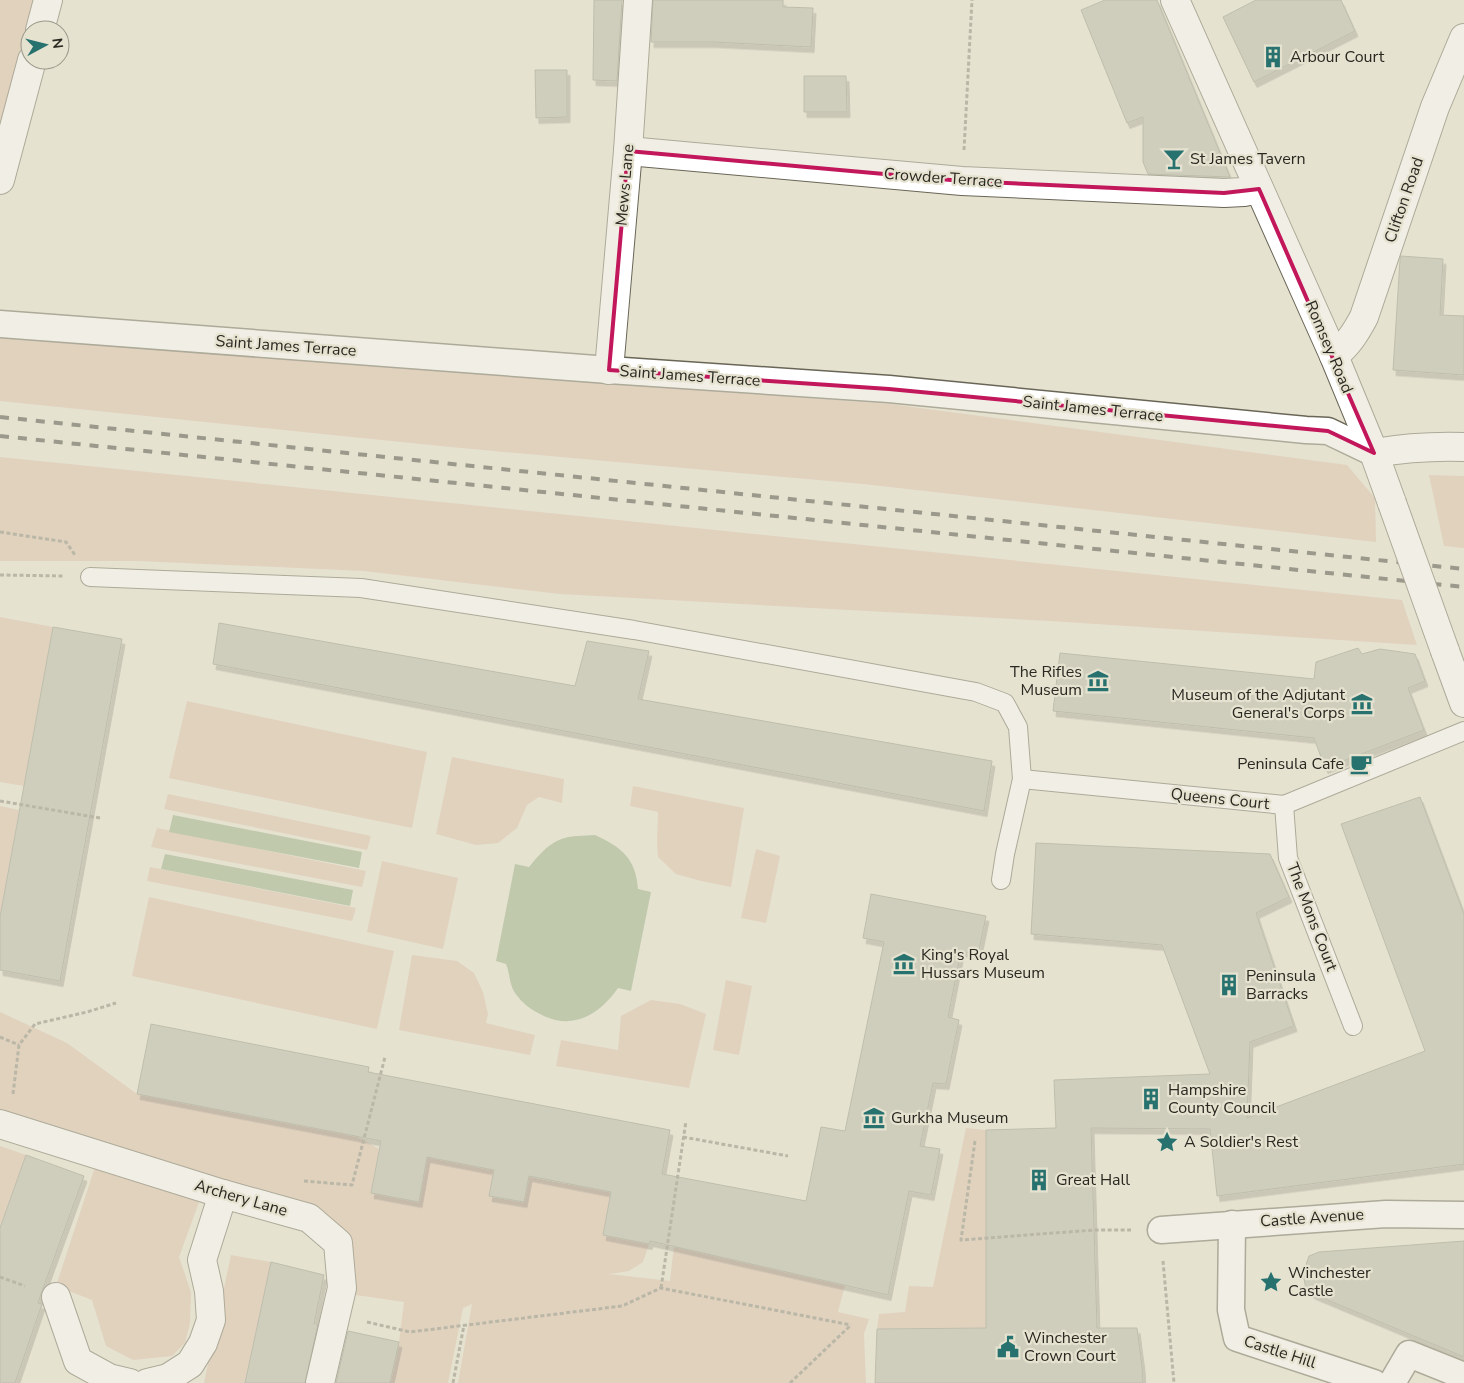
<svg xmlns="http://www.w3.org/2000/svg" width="1464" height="1383" viewBox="0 0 1464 1383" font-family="'Nunito Sans',sans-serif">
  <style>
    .green { fill: #dbbea9 }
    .water { fill: #92ac82 }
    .building { fill: #b4b7a6; stroke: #8f9282; filter: url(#shadow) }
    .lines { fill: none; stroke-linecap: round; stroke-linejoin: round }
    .service-casing { stroke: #696657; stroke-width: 20 }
    .pedestrian-casing { stroke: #696657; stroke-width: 29 }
    .minor-casing { stroke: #696657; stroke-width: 30 }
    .secondary-casing { stroke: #696657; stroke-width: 30 }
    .path { stroke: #868377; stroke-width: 3; stroke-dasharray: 4 2.5; stroke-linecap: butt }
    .service { stroke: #fff; stroke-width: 18 }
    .pedestrian { stroke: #fff; stroke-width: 26 }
    .minor { stroke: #fff; stroke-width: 28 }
    .secondary { stroke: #fff; stroke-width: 28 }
    .rail { stroke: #424138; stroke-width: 4; stroke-dasharray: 9 9; stroke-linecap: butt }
    .secondary-bridge-casing { stroke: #696657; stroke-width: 30; stroke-linecap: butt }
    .secondary-bridge { stroke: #fff; stroke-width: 28 }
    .marked { fill: none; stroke: #c2185b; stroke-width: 4; stroke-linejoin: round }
    .labels { text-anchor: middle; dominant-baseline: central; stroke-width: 4.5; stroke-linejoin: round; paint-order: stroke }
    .poi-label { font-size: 16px; fill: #292821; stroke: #e6e2d0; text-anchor: start }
    .street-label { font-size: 16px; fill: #292821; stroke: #e6e2d0 }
  </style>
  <defs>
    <filter id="shadow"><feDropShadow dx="3" dy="5.5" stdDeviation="0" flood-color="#0004"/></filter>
  </defs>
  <rect width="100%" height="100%" fill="#e6e2d0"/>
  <g class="green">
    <path d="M 0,0 L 34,0 L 0,125 Z"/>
    <path d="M 0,338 L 890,404 L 1347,465 L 1375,498 L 1376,542 L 863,484 L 450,447 L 0,401 Z"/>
    <path d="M 0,457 L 1402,600 L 1417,645 L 1050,621 L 560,594 L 364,571 L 139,561 L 0,561 Z"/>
    <path d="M 1429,475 L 1464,476 L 1464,548 L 1444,546 Z"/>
    <path d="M 0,617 L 53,627 L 24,786 L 0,782 Z"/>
    <path d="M 187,701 L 427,752 L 412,828 L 169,778 Z"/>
    <path d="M 452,757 L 564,779 L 562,803 L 539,797 L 527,805 L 517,828 L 498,843 L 476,845 L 436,834 Z"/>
    <path d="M 633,786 L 744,808 L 731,887 L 701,881 L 676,874 L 658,857 L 657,843 L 658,812 L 630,806 Z"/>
    <path d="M 168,794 L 371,836 L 367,850 L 164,809 Z"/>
    <path d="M 0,806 L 19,810 L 0,917 Z"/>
    <path d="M 157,828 L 366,871 L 362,887 L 151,847 Z"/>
    <path d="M 756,849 L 780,856 L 766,923 L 741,918 Z"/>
    <path d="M 382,861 L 458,878 L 443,949 L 367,932 Z"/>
    <path d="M 150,867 L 356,908 L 352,921 L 147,881 Z"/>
    <path d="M 149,897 L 394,951 L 377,1029 L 132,976 Z"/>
    <path d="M 412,955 L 457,961 L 474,973 L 483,992 L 488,1014 L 486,1023 L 535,1035 L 530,1055 L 399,1030 Z"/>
    <path d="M 726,980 L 752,986 L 739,1055 L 713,1050 Z"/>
    <path d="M 651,1000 L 680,1004 L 706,1014 L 689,1088 L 556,1066 L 561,1040 L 618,1050 L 621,1016 Z"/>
    <path d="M 0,1012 L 67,1043 L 137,1094 L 356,1136 L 379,1149 L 371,1193 L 418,1201 L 427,1157 L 494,1170 L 490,1196 L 524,1202 L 529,1177 L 611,1192 L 649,1244 L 643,1262 L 629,1271 L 609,1274 L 670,1281 L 674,1246 L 845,1285 L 838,1312 L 869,1319 L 864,1334 L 866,1383 L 458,1383 L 472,1304 L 463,1308 L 448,1383 L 390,1383 L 399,1342 L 404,1302 L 349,1294 L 346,1240 L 0,1118 Z"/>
    <path d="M 966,1128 L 986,1130 L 986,1328 L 877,1329 L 879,1314 L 905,1312 L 909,1286 L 933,1287 Z"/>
    <path d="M 0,1146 L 26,1155 L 0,1228 Z"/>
    <path d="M 96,1164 L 202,1194 L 179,1257 L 191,1292 L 190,1323 L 185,1343 L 172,1356 L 133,1360 L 106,1346 L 92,1300 L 56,1286 Z"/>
    <path d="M 231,1255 L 271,1262 L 245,1383 L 204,1383 Z"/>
  </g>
  <g class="water">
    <path d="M 173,815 L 362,852 L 359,868 L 169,832 Z"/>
    <path d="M 595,835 C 621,847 636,858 638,889 L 651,892 L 631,991 L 618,988 C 600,1014 573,1031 542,1015 C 531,1010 522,1003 515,993 C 509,984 510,973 506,964 L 496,961 L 515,864 L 529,867 C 537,857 547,845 559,840 C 569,835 584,836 595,835 Z"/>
    <path d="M 165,854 L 353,890 L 350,906 L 161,869 Z"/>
  </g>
  <g class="building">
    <path d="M 594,0 L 622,0 L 617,81 L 593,80 Z"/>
    <path d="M 653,0 L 783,0 L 783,7 L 813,8 L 811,47 L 714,42 L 651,42 Z"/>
    <path d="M 1105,0 L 1157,0 L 1230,177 L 1148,174 L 1143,162 L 1143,117 L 1127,123 L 1081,10 Z"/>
    <path d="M 1256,0 L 1341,0 L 1355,31 L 1254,82 L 1223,17 Z"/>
    <path d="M 535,70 L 567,70 L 567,117 L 536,118 Z"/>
    <path d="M 804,76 L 846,76 L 847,112 L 804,112 Z"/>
    <path d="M 1401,256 L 1443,259 L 1440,315 L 1464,316 L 1464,375 L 1393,370 L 1400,260 Z"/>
    <path d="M 219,623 L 575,686 L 587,641 L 649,651 L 638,699 L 992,761 L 984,811 L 213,664 Z"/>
    <path d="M 53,627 L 122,639 L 60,981 L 0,970 L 0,917 Z"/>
    <path d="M 1358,648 L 1362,654 L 1380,649 L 1415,654 L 1425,681 L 1408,688 L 1424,730 L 1325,768 L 1314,738 L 1053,711 L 1060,653 L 1314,679 L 1316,662 Z"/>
    <path d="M 1420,797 L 1464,914 L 1464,1164 L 1217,1196 L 1210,1129 L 1091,1128 L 1097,1328 L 1137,1328 L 1142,1366 L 1143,1383 L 875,1383 L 877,1329 L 986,1328 L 986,1130 L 1056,1128 L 1054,1080 L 1210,1074 L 1162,945 L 1031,934 L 1036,843 L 1270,854 L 1289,897 L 1256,913 L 1294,1026 L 1250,1042 L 1247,1118 L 1425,1051 L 1341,824 Z"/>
    <path d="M 871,894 L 986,916 L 978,955 L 961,951 L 948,1017 L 959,1020 L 946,1084 L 933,1083 L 920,1146 L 940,1149 L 931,1195 L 909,1191 L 888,1295 L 650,1241 L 649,1244 L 603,1235 L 611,1192 L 529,1176 L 524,1202 L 489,1196 L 494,1170 L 427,1157 L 419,1202 L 371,1193 L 381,1141 L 137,1094 L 151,1024 L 369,1067 L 368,1072 L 670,1130 L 662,1174 L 806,1201 L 821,1127 L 845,1131 L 884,942 L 863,938 Z"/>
    <path d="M 26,1155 L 84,1176 L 41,1294 L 38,1303 L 42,1304 L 15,1383 L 0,1383 L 0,1228 Z"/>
    <path d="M 1464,1241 L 1464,1357 L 1313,1294 L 1306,1289 L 1303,1274 L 1309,1256 L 1319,1252 Z"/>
    <path d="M 271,1262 L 324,1275 L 314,1324 L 318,1324 L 305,1383 L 245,1383 Z"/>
    <path d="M 348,1331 L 399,1342 L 390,1383 L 336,1383 Z"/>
  </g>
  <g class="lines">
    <g class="service-casing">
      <g id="service">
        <path d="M 90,577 L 361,588 L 634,630 L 976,692 L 1005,703 L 1018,727 L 1022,779 L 1005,854 L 1001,880"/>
        <path d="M 1022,779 L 1284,805 L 1464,731"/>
        <path d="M 1284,805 L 1288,858 L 1353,1026"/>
      </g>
    </g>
    <g class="pedestrian-casing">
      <g id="pedestrian">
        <path d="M 0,324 L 609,370 L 889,389 L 1306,430 L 1328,431 L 1374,453"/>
        <path d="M 1232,1224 L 1231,1310 L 1237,1338 L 1374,1383"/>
        <path d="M 1161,1230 L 1386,1214 L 1464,1215"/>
        <path d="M 1392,1383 L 1409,1354 L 1464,1376"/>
      </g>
    </g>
    <g class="minor-casing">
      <g id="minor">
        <path d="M 40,30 L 48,0"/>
        <path d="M 628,151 L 962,181 L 1224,193 L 1244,192 L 1259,189"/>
        <path d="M 0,180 L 32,60"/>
        <path d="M 1334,356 C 1348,345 1356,332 1364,317 L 1435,107 L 1464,38"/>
        <path d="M 609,370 L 628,151 L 638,0"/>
        <path d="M 0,1124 L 223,1194 L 309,1218 L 338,1243 L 342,1288 L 320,1383"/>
        <path d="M 56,1297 L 78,1361 L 109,1378 L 130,1383"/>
        <path d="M 147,1383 L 168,1378 L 190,1364 L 203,1343 L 211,1320 L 209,1291 L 202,1260 L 223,1194"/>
      </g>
    </g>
    <g class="secondary-casing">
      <g id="secondary">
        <path d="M 1175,0 L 1334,356 L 1374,453 L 1392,503"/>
        <path d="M 1374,453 C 1404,448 1433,446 1464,447"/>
        <path d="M 1445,651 L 1464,703"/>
      </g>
    </g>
    <g class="path">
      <path d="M 964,150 L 972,0"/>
      <path d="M 0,532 L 66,542 L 75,555"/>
      <path d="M 0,575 L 64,576"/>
      <path d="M 0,801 L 100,818"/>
      <path d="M 0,1037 L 19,1045"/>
      <path d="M 13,1094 L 19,1045 L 35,1024 L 87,1012 L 116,1003"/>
      <path d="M 683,1137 L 788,1156"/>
      <path d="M 975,1141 L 961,1240 L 1094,1230 L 1131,1230"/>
      <path d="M 304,1181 L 352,1185 L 385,1057"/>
      <path d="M 1163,1261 L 1174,1383"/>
      <path d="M 0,1277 L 25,1286"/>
      <path d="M 661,1288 L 686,1121"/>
      <path d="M 367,1322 L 410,1332 L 622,1306 L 661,1288 L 851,1325"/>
      <path d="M 453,1383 L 464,1325"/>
      <path d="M 790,1383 L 851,1325"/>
    </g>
    <use href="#service" class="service"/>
    <use href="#pedestrian" class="pedestrian"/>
    <use href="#minor" class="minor"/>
    <use href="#secondary" class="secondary"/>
    <g class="rail">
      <path d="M 0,417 L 1464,569"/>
      <path d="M 0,436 L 1464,587"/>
    </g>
    <g class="secondary-bridge-casing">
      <path id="secondary-bridge" d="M 1392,503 L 1445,651"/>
    </g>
    <use href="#secondary-bridge" class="secondary-bridge"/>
  </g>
  <path d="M0 0H1464V1383H0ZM 628,151 L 962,181 L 1224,193 L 1259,189 L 1374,453 L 1328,431 L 889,389 L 609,370 Z" fill="#e6e2d0" fill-opacity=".55" fill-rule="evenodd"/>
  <path class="marked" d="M 628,151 L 962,181 L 1224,193 L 1259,189 L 1374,453 L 1328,431 L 889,389 L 609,370 Z"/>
  <defs>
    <g id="building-bare" transform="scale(1.725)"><path d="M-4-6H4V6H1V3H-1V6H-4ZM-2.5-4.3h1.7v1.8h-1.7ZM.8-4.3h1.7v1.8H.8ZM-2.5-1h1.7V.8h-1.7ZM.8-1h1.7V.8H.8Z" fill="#27716e" stroke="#e6e2d0" stroke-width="2.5" paint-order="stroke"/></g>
    <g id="bar-bare" transform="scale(1.725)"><path d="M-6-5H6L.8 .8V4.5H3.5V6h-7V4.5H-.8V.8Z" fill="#27716e" stroke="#e6e2d0" stroke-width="2.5" paint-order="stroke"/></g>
    <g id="museum-bare" transform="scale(1.725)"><path d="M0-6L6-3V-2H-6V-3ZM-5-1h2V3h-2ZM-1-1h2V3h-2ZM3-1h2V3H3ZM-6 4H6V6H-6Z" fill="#27716e" stroke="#e6e2d0" stroke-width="2.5" paint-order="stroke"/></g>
    <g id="cafe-bare" transform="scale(1.725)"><path d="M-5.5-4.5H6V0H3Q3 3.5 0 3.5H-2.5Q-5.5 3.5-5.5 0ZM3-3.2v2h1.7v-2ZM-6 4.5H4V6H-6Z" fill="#27716e" stroke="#e6e2d0" stroke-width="2.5" paint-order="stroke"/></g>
    <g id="sight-bare" transform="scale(1.725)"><path d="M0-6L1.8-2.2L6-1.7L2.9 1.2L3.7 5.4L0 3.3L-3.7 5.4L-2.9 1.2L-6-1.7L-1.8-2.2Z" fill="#27716e" stroke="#e6e2d0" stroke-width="2.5" paint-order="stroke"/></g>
    <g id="civic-bare" transform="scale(1.725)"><path d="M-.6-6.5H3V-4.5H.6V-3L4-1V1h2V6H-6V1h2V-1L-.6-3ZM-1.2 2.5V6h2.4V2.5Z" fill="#27716e" stroke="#e6e2d0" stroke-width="2.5" paint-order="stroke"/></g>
  </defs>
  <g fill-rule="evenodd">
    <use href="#building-bare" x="1273" y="57"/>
    <use href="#bar-bare" x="1174" y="159"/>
    <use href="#museum-bare" x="1098" y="681"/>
    <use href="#museum-bare" x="1362" y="704"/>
    <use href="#cafe-bare" x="1361" y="764"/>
    <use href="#museum-bare" x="904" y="964"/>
    <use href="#building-bare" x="1229" y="985"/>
    <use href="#building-bare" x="1151" y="1099"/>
    <use href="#museum-bare" x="874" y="1118"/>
    <use href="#sight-bare" x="1167" y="1142"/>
    <use href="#building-bare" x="1039" y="1180"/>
    <use href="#sight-bare" x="1271" y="1282"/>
    <use href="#civic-bare" x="1008" y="1347"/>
  </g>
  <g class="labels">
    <g class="poi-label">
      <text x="1290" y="57">Arbour Court</text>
      <text x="1190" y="159">St James Tavern</text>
      <text x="1082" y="672" text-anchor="end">The Rifles<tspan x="1082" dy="18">Museum</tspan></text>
      <text x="1345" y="695" text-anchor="end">Museum of the Adjutant<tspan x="1345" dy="18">General's Corps</tspan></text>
      <text x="1344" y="764" text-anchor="end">Peninsula Cafe</text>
      <text x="921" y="955">King's Royal<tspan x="921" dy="18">Hussars Museum</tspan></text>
      <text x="1246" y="976">Peninsula<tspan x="1246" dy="18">Barracks</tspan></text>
      <text x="1168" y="1090">Hampshire<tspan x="1168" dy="18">County Council</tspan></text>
      <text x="891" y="1118">Gurkha Museum</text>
      <text x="1184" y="1142">A Soldier's Rest</text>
      <text x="1056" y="1180">Great Hall</text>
      <text x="1288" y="1273">Winchester<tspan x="1288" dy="18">Castle</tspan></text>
      <text x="1024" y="1338">Winchester<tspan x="1024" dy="18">Crown Court</tspan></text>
    </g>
    <g class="street-label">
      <text transform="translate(943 178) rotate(4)">Crowder Terrace</text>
      <text transform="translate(625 185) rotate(-85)">Mews Lane</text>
      <text transform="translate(1404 200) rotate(-71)">Clifton Road</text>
      <text transform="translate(286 346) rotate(4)">Saint James Terrace</text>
      <text transform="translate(1329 347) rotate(67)">Romsey Road</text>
      <text transform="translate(690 376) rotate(4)">Saint James Terrace</text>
      <text transform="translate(1093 409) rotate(6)">Saint James Terrace</text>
      <text transform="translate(1220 799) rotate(6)">Queens Court</text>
      <text transform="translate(1312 917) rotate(69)">The Mons Court</text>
      <text transform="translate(241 1198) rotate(16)">Archery Lane</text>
      <text transform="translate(1312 1218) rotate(-4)">Castle Avenue</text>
      <text transform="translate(1280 1352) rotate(18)">Castle Hill</text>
    </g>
  </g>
  <g transform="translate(45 45) rotate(83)"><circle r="24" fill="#e6e2d0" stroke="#9a988a"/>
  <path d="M0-4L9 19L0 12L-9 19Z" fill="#27716e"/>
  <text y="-8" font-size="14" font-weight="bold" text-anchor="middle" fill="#292821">N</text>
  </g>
</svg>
